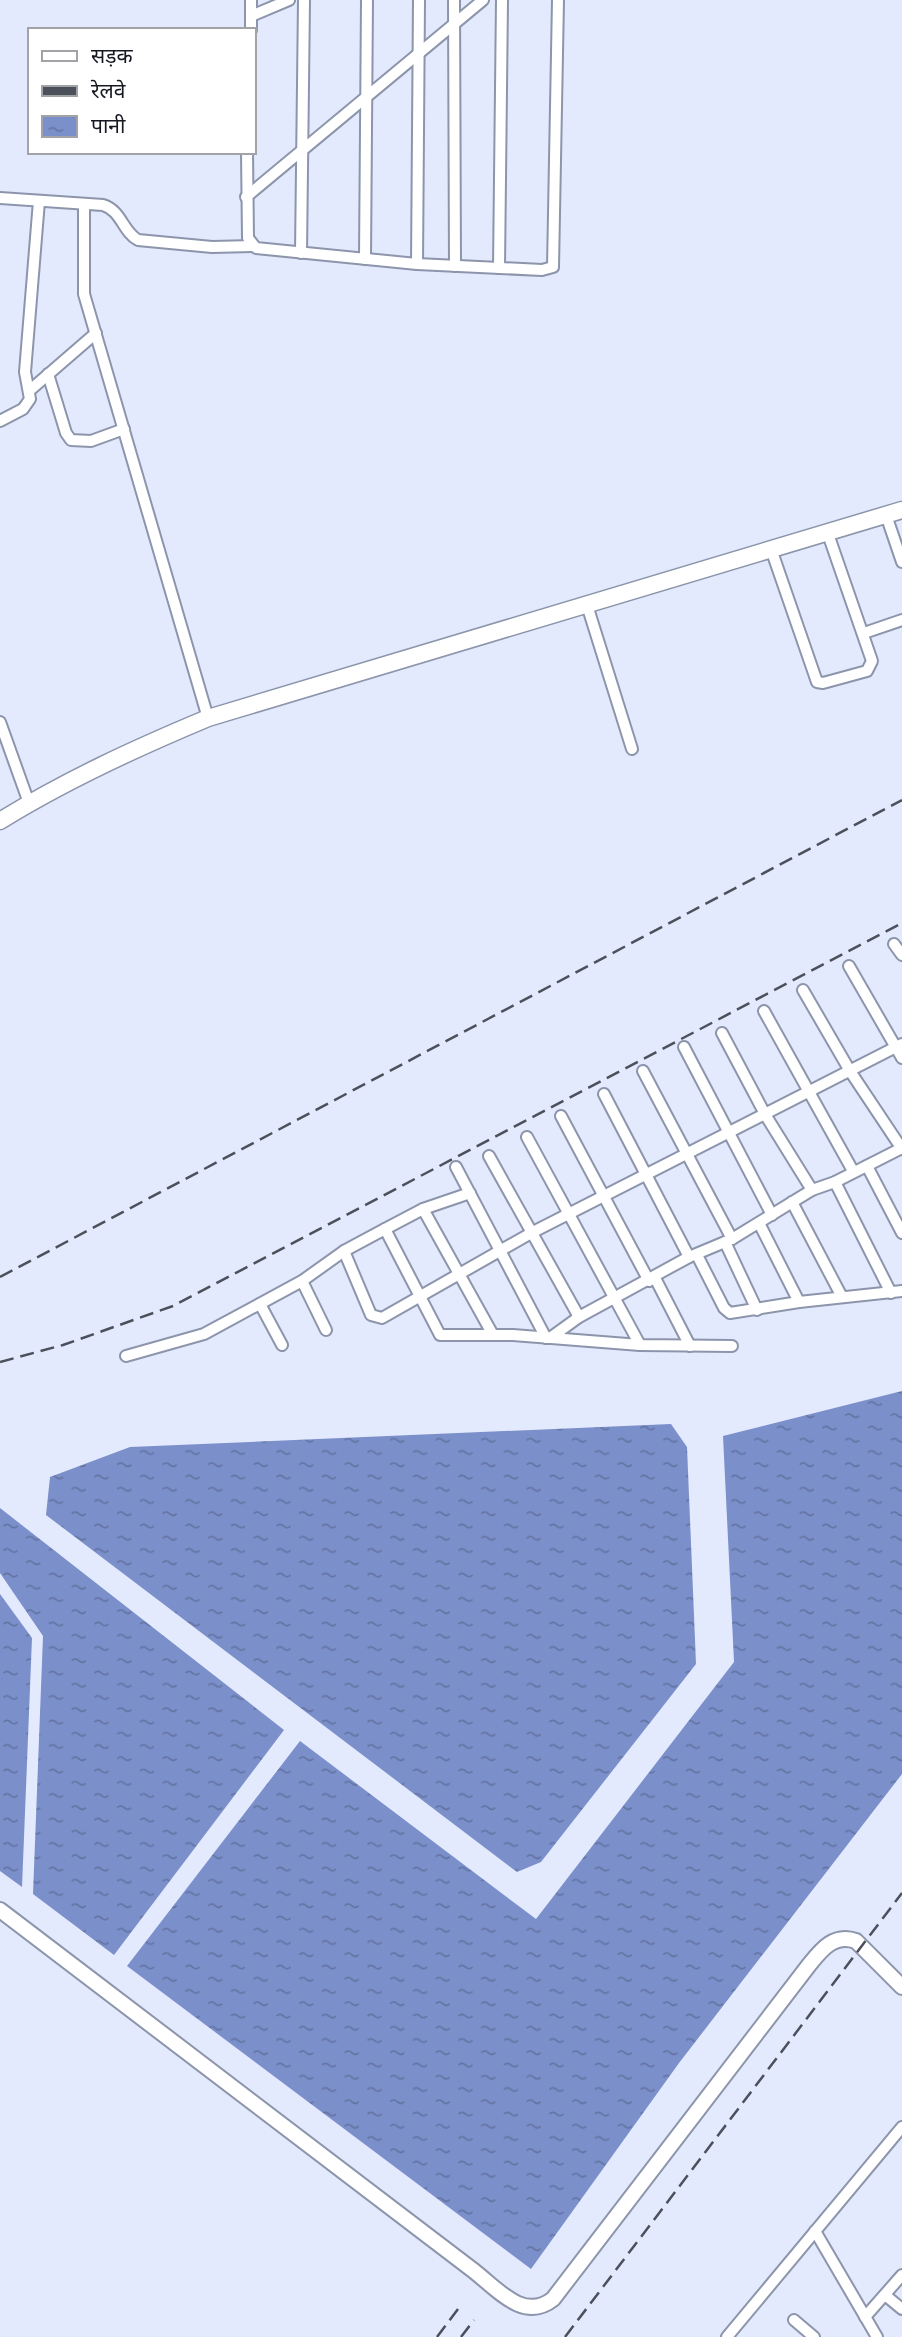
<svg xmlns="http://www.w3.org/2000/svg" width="902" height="2337" viewBox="0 0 902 2337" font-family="Overpass,'Noto Sans Devanagari',sans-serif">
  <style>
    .water { fill: url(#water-ripples) }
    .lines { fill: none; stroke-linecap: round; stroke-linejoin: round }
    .minor-casing { stroke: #8c95ab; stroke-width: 14 }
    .tertiary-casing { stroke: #8c95ab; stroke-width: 18 }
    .secondary-casing { stroke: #8c95ab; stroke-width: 19 }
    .minor { stroke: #fff; stroke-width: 10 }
    .tertiary { stroke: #fff; stroke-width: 14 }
    .secondary { stroke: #fff; stroke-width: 16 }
    .rail { stroke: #4c505b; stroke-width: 2.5; stroke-dasharray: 14 7; stroke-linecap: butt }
  </style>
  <defs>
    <pattern id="water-ripples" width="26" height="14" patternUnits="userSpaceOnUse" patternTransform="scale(1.75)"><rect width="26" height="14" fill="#7b8fca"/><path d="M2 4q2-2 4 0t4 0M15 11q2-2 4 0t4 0" fill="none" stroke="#6474a4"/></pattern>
  </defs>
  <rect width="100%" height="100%" fill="#e3eafe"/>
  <g class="water">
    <path d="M 902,1391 L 902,1774 L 679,2063 L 531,2269 L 127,1966 L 300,1741 L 536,1919 L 734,1662 L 723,1436 Z"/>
    <path d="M 671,1424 L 687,1447 L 696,1664 L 541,1862 L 517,1872 L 46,1515 L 50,1477 L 130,1447 Z"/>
    <path d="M 0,1508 L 284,1730 L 114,1955 L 33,1894 L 43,1636 L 0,1573 Z"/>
    <path d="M 0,1594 L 32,1638 L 22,1887 L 0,1871 Z"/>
  </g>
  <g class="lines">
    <g class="minor-casing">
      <g id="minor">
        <path d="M 454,0 L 455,266"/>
        <path d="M 251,16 L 289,0"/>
        <path d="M 251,30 L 251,0"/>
        <path d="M 247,152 L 248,238 L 256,248 L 417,264 L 542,270 L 553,267 L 558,0"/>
        <path d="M 246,197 L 483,0"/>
        <path d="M 0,198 L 103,205 C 122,211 122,231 138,240 L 212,247 L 253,246"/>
        <path d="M 84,204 L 84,294 L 208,718"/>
        <path d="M 301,253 L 304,0"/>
        <path d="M 365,259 L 367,0"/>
        <path d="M 417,264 L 419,0"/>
        <path d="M 499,268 L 502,0"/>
        <path d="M 48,374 L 66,433 L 71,440 L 91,441 L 124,429"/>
        <path d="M 29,391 L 96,333"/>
        <path d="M 0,421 L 23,409 L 30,399 L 25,372 L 39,201"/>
        <path d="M 886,515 L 902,562"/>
        <path d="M 771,549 L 817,682 L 823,683 L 867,671 L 872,661 L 827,531"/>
        <path d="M 587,605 L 632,749"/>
        <path d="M 864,633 L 902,620"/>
        <path d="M 0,722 L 29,803"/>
        <path d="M 894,944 L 902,955"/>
        <path d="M 849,966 L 902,1058"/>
        <path d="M 803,990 L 850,1071 L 902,1149"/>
        <path d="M 764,1011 L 853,1171"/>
        <path d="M 722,1033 L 766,1116 L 812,1190"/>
        <path d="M 684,1047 L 772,1215"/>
        <path d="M 643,1071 L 732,1239"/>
        <path d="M 604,1094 L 689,1257"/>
        <path d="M 561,1116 L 649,1281"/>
        <path d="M 527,1137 L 640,1345"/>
        <path d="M 489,1156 L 579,1317"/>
        <path d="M 867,1166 L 902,1233"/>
        <path d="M 456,1167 L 546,1338"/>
        <path d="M 835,1182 L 891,1293"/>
        <path d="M 792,1202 L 842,1297"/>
        <path d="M 423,1209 L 493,1335"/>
        <path d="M 759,1223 L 799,1302"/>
        <path d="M 385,1229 L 440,1335 L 513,1335 L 640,1345 L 732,1346"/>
        <path d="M 725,1242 L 757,1310"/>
        <path d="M 344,1251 L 371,1315 L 382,1318 L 533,1232 L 902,1044"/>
        <path d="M 697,1255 L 724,1308 L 730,1313 L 799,1302 L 902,1291"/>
        <path d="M 655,1278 L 690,1346"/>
        <path d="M 302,1281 L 326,1330"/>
        <path d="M 260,1304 L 282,1345"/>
        <path d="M 550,1338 L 579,1317 L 689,1257 L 732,1239 L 812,1190 L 835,1182 L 902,1148"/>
        <path d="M 126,1356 L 204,1334 L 302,1281 L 344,1251 L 385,1229 L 423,1209 L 470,1193"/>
        <path d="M 815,2231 L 877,2337"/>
        <path d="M 885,2295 L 902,2309"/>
        <path d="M 865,2317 L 902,2275"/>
        <path d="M 794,2320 L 814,2337"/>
        <path d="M 727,2337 L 902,2127"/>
      </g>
    </g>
    <g class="tertiary-casing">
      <path id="tertiary" d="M 0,1910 L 474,2271 C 498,2290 524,2322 553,2299 L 809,1965 C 821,1950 834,1933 856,1941 L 902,1987"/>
    </g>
    <g class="secondary-casing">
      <path id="secondary" d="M 0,821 C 66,780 136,748 208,718 L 902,510"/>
    </g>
    <use href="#minor" class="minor"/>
    <use href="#tertiary" class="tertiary"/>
    <use href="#secondary" class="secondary"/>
    <g class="rail">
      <path d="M 0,1277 L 902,800"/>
      <path d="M 0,1362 L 63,1345 L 173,1306 L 902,923"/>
      <path d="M 437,2337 L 458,2309"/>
      <path d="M 461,2337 L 474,2320"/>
      <path d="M 565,2337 L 902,1893"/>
    </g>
  </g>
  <rect x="28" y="28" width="228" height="126" fill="#ffffff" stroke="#a1a3a6" stroke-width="2"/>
  <rect x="42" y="51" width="35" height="10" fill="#ffffff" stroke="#a1a3a6" stroke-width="2"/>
  <text x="91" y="63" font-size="21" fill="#151820">सड़क</text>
  <rect x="42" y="86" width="35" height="10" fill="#4c505b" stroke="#a1a3a6" stroke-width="2"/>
  <text x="91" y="98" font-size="21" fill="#151820">रेलवे</text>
  <rect x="42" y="116" width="35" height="21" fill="url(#water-ripples)" stroke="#a1a3a6" stroke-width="2"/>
  <text x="91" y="133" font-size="21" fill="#151820">पानी</text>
</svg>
